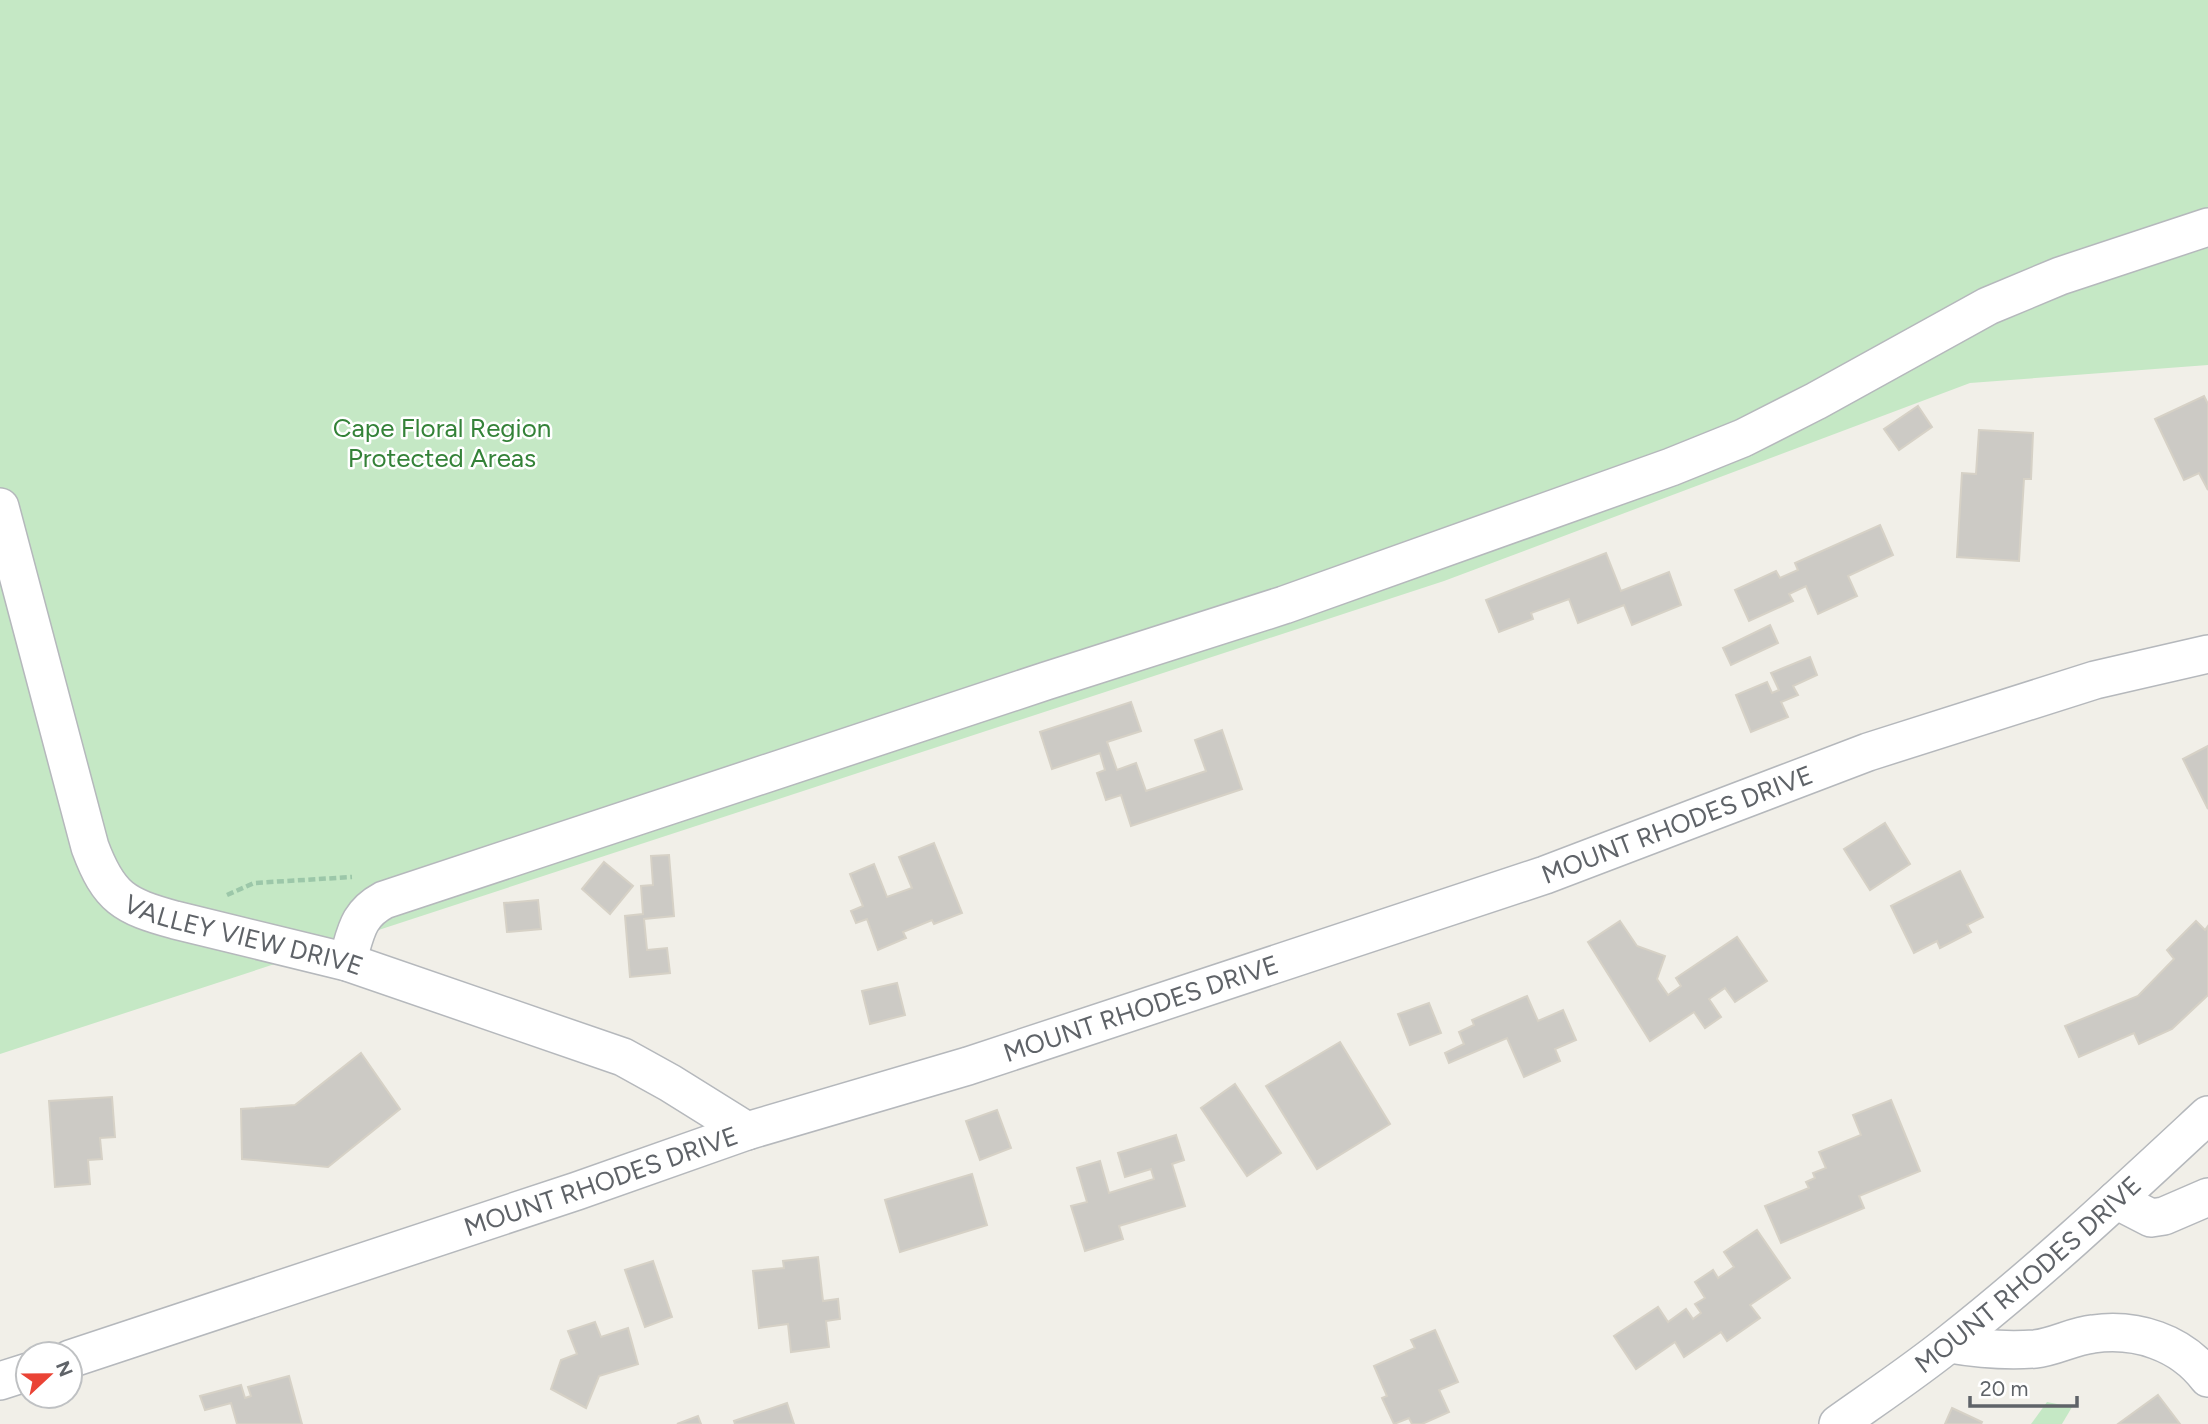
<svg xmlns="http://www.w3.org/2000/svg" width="2208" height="1424" viewBox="0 0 2208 1424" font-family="Figtree,sans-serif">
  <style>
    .green { fill: #c5e8c5 }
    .building { fill: #cccac5; stroke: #d6d1c6; stroke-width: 2 }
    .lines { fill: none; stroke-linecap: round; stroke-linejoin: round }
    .minor-casing { stroke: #b5b8bc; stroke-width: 40 }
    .path { stroke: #9cc7a9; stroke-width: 4.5; stroke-dasharray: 7 3.5; stroke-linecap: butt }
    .minor { stroke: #fff; stroke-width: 37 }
    .labels { text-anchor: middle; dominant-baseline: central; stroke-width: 5; stroke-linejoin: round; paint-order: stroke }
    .park-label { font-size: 26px; fill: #348238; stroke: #fff }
    .street-label { font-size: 26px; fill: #5f6368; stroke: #fff }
  </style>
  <rect width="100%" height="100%" fill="#f1efe8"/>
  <g class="green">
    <path d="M 0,0 L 2208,0 L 2208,365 L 1970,383 L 1444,581 L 0,1054 Z"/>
    <path d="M 2047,1402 L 2072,1407 L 2062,1424 L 2031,1424 Z"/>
  </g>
  <g class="building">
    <path d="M 2204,396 L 2208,404 L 2208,490 L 2199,473 L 2184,480 L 2155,419 Z"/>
    <path d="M 1918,406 L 1932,427 L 1899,450 L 1884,429 Z"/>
    <path d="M 1979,430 L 2033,433 L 2031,479 L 2024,479 L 2019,561 L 1957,557 L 1962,473 L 1976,474 Z"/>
    <path d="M 1880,525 L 1893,555 L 1848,576 L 1857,596 L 1818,614 L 1806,586 L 1789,594 L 1793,601 L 1749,621 L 1735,590 L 1776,571 L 1780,578 L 1798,570 L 1795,563 Z"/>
    <path d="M 1606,553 L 1621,591 L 1669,572 L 1681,605 L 1632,625 L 1624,605 L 1578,623 L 1569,599 L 1531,613 L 1533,619 L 1499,632 L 1486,600 Z"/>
    <path d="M 1770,625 L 1778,643 L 1731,665 L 1723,648 Z"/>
    <path d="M 1810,657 L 1817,675 L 1793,686 L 1798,695 L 1781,702 L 1788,717 L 1751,732 L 1736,695 L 1767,682 L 1772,693 L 1779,690 L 1771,673 Z"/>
    <path d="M 1131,702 L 1141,731 L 1107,742 L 1117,770 L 1136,763 L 1146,791 L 1206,771 L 1195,740 L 1222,730 L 1242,789 L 1131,826 L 1121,795 L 1106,800 L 1097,773 L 1105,770 L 1100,753 L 1052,769 L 1040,732 Z"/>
    <path d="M 2208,746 L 2208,809 L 2183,759 Z"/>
    <path d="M 1885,823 L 1910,864 L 1870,890 L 1844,849 Z"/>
    <path d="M 934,843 L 962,913 L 934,924 L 932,920 L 903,932 L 906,938 L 878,950 L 867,919 L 856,923 L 851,911 L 863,906 L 850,874 L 874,864 L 887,897 L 912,888 L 899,857 Z"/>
    <path d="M 669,855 L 674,916 L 644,919 L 647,950 L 667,948 L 670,973 L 630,977 L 625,916 L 643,914 L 641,886 L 653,885 L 651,856 Z"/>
    <path d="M 604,862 L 633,886 L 610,914 L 582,889 Z"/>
    <path d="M 1960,871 L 1983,917 L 1967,925 L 1971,932 L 1940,948 L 1937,941 L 1914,953 L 1891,906 Z"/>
    <path d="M 538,900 L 541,929 L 507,932 L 504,903 Z"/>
    <path d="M 1620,921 L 1637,946 L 1665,956 L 1657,979 L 1668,995 L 1681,986 L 1676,978 L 1737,937 L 1767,981 L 1735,1002 L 1725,988 L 1709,999 L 1721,1017 L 1705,1028 L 1694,1012 L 1650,1041 L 1588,942 Z"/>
    <path d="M 2196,921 L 2205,930 L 2208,926 L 2208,995 L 2172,1029 L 2139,1044 L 2134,1033 L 2079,1057 L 2065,1026 L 2138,996 L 2174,959 L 2167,950 Z"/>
    <path d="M 897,983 L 905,1015 L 870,1024 L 862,991 Z"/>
    <path d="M 1527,996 L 1538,1021 L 1563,1010 L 1576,1040 L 1555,1049 L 1560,1061 L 1524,1077 L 1507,1038 L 1449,1063 L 1445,1053 L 1464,1044 L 1459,1032 L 1474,1025 L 1472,1020 Z"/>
    <path d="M 1429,1003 L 1441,1033 L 1410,1045 L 1398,1014 Z"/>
    <path d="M 1340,1042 L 1390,1124 L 1317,1169 L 1266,1086 Z"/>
    <path d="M 361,1053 L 400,1109 L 328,1167 L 242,1159 L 241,1109 L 295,1105 Z"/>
    <path d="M 1235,1084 L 1281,1153 L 1247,1176 L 1201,1108 Z"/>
    <path d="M 112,1097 L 115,1137 L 100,1138 L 102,1159 L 88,1160 L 90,1184 L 55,1187 L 49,1101 Z"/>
    <path d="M 1891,1100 L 1920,1171 L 1859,1196 L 1864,1208 L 1781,1243 L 1765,1206 L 1809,1188 L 1806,1182 L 1815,1178 L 1813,1173 L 1826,1168 L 1819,1152 L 1861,1135 L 1853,1115 Z"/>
    <path d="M 997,1110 L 1011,1148 L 980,1160 L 966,1121 Z"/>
    <path d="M 1176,1135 L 1184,1160 L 1172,1164 L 1185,1206 L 1119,1226 L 1123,1239 L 1085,1251 L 1071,1206 L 1087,1202 L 1077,1168 L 1100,1161 L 1109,1193 L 1154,1179 L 1151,1169 L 1125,1177 L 1118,1153 Z"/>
    <path d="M 972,1174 L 987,1225 L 900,1252 L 885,1200 Z"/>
    <path d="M 1757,1230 L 1790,1278 L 1750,1305 L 1760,1318 L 1727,1341 L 1721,1332 L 1684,1357 L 1675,1342 L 1636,1369 L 1614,1336 L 1658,1307 L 1668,1322 L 1686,1309 L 1693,1319 L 1701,1313 L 1695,1304 L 1705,1298 L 1695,1282 L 1713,1270 L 1718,1278 L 1734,1267 L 1724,1252 Z"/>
    <path d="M 818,1257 L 823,1301 L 838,1299 L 840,1319 L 826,1321 L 829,1347 L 791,1352 L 788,1324 L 759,1328 L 753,1271 L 784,1268 L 783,1261 Z"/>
    <path d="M 653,1261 L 672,1317 L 645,1327 L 625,1270 Z"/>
    <path d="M 595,1322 L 601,1337 L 628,1328 L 638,1364 L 599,1376 L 586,1408 L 551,1389 L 561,1360 L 577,1354 L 568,1331 Z"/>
    <path d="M 1435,1330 L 1458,1382 L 1439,1390 L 1449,1412 L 1422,1424 L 1412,1424 L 1409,1418 L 1394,1424 L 1382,1398 L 1387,1396 L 1374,1366 L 1415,1348 L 1411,1340 Z"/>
    <path d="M 289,1376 L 302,1424 L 237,1424 L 231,1403 L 205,1410 L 200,1396 L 241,1385 L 245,1398 L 251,1396 L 248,1387 Z"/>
    <path d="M 2158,1395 L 2180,1424 L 2118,1424 Z"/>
    <path d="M 787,1403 L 794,1424 L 735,1424 L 734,1421 Z"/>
    <path d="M 1952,1408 L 1982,1422 L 1981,1424 L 1945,1424 Z"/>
    <path d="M 698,1416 L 701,1424 L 677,1424 Z"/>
  </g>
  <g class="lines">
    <g class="minor-casing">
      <g id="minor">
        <path id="s1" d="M 0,507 L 90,847 C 109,898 124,906 175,920 L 347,962 L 623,1057 L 670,1083 L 747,1131"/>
        <path d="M 347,962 C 356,934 356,915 384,900 L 1046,681 L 1284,605 L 1671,467 L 1743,438 L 1816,401 L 1988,306 L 2060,276 L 2208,227"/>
        <path d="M 2116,1200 L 2151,1218 L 2164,1216 L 2208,1197"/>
        <path d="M 1950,1344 C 1979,1349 2006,1351 2035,1349 C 2055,1347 2073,1336 2093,1334 C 2136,1328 2181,1342 2208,1378"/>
        <path id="s2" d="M 70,1359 L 577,1191 L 747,1131 L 968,1066 L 1545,875 L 1868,752 L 2095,680 L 2208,654"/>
        <path d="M 0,1381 L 28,1372"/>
        <path id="s3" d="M 1838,1424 C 1876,1397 1915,1371 1951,1342 C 2041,1271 2124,1193 2208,1115"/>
      </g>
    </g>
    <path class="path" d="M 227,895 L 254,883 L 352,877"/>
    <use href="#minor" class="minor"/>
  </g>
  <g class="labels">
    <g class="park-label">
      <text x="442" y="428">Cape Floral Region<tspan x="442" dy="30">Protected Areas</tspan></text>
    </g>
    <g class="street-label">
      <text stroke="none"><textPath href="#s2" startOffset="1694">MOUNT RHODES DRIVE</textPath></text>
      <text stroke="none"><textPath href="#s1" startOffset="541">VALLEY VIEW DRIVE</textPath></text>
      <text stroke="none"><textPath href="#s2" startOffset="1127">MOUNT RHODES DRIVE</textPath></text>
      <text stroke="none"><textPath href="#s2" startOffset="560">MOUNT RHODES DRIVE</textPath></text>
      <text stroke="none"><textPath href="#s3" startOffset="242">MOUNT RHODES DRIVE</textPath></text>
    </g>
  </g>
  <g transform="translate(49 1375) rotate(68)"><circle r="33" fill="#ffffff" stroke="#bfc1c3" stroke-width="2"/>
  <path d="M0-5L12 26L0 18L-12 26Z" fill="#ea4335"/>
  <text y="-10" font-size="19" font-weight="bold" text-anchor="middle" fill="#5f6368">N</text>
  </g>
  <path d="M1970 1396v10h107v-10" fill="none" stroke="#5f6368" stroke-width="3.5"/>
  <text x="1980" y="1396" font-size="21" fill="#5f6368" stroke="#ffffff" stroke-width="5" paint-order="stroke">20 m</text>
</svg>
